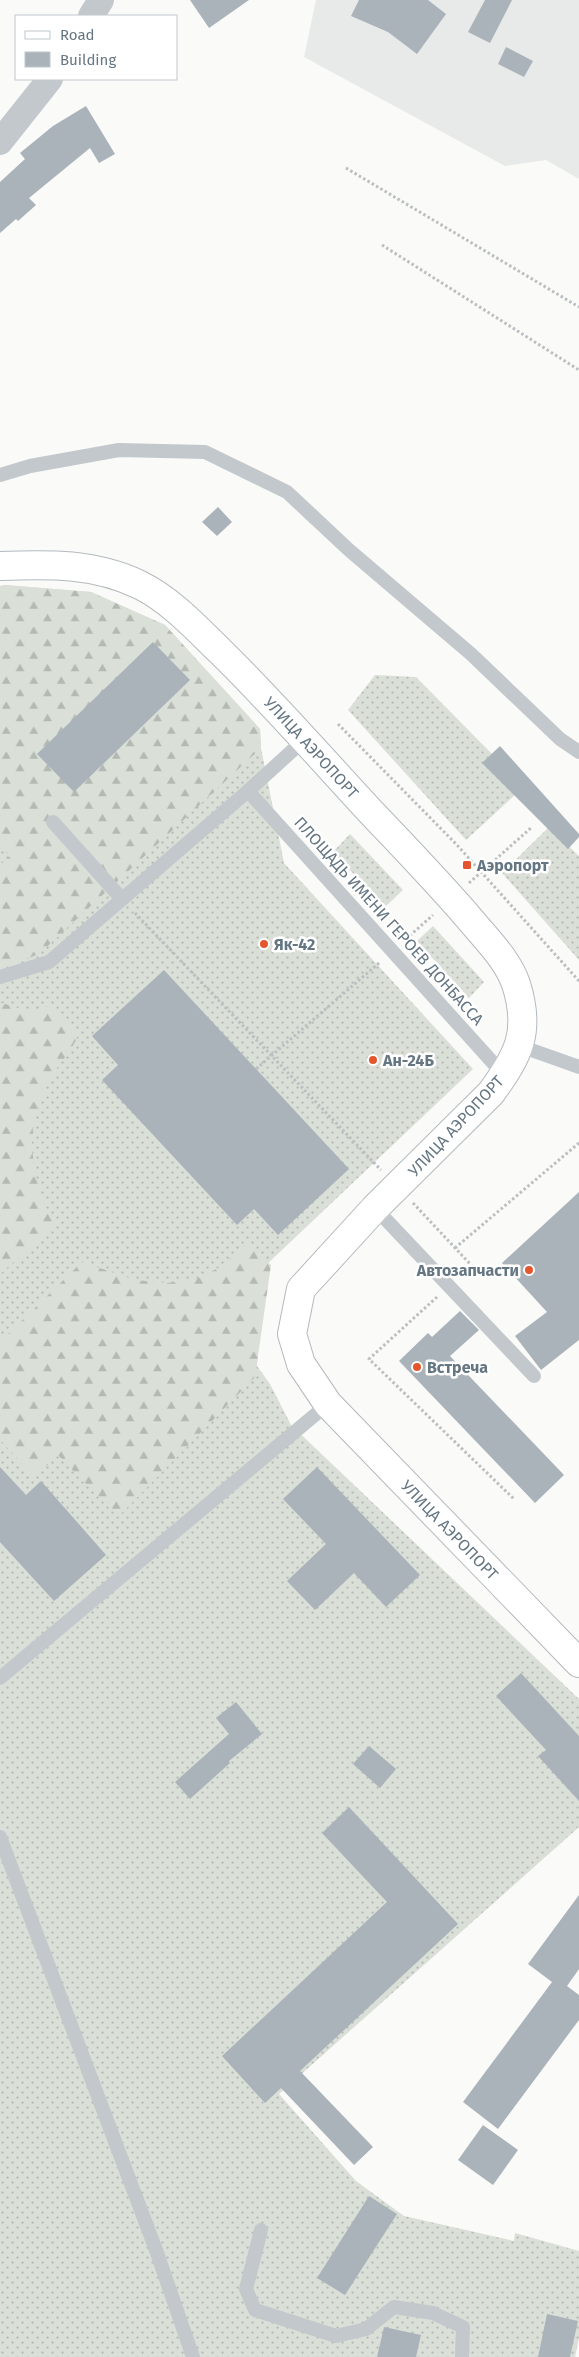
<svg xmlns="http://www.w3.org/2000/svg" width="579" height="2357" viewBox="0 0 579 2357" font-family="'Fira Sans',sans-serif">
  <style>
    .built { fill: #e8e9e9 }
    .grass { fill: url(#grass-dots) }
    .forest { fill: url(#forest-firs) }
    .building { fill: #aab3b9 }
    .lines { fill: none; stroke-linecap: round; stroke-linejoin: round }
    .secondary-casing { stroke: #b3babf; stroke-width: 30 }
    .path { stroke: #bbbfc2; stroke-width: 3; stroke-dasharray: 2.5 2.5; stroke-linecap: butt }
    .service { stroke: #c3c8cc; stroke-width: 14 }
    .minor { stroke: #c3c8cc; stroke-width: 26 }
    .secondary { stroke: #fff; stroke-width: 28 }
    .poi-dot { fill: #e4572e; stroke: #fff; stroke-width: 2 }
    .labels { text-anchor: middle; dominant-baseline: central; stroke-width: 5; stroke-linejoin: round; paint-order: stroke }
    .street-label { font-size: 16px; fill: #657683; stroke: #fff }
    .poi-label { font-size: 16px; font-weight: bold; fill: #657683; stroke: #fff; text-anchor: start }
  </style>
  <defs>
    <pattern id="grass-dots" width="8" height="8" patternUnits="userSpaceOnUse" patternTransform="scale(1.25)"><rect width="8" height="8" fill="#dadfd7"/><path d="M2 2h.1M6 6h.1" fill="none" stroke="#b4b9b4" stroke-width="1.8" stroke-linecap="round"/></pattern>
    <pattern id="forest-firs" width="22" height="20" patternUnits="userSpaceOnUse" patternTransform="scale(1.25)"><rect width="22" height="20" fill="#dadfd7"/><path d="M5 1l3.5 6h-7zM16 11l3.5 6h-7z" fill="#b4b9b4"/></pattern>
  </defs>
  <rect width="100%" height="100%" fill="#fafaf8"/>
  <path class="built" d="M 316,0 L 579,0 L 579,179 L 546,160 L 505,166 L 304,57 Z"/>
  <g class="grass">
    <path d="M 5,585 L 91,592 L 165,625 L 260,729 L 261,748 L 284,863 L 473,1069 L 264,1267 L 257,1366 L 270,1384 L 291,1425 L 579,1699 L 579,1827 L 279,2094 L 356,2181 L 404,2216 L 514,2241 L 515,2233 L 579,2251 L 579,2338 L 575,2357 L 0,2357 L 0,586 Z"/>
    <path d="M 375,675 L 416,677 L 492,754 L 517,793 L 466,840 L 348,710 Z"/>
    <path d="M 549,827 L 579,856 L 579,960 L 502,873 Z"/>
    <path d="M 350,834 L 403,890 L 385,907 L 333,852 Z"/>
    <path d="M 433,926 L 484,982 L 469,998 L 417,941 Z"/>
  </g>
  <g class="forest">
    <path d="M 5,585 L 91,592 L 165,625 L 260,729 L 261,748 L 39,954 L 0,969 L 0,865 L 10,856 L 0,846 L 0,586 Z"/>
    <path d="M 3,1003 C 22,1011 35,1011 54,1005 L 79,1033 C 72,1053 55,1066 47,1085 C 42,1098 35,1115 33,1129 C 29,1154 39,1206 57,1224 L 0,1274 L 0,1005 Z"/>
    <path d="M 247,1243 L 271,1265 L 255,1377 L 118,1517 L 58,1455 L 35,1477 L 0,1440 L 0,1342 L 82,1262 L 135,1280 L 168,1283 L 199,1278 L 220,1267 Z"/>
  </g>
  <g class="building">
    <path d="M 190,0 L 249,0 L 209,28 Z"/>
    <path d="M 359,0 L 428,0 L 446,14 L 417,54 L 388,32 L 351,16 Z"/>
    <path d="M 485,0 L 512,0 L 490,43 L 468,32 Z"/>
    <path d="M 506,47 L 533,61 L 524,77 L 498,64 Z"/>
    <path d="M 86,106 L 115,154 L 99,163 L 90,148 L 29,198 L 36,205 L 18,221 L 16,219 L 0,233 L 0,182 L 25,159 L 20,153 L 53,126 Z"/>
    <path d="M 218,507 L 232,522 L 217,536 L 202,522 Z"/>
    <path d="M 153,642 L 190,680 L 74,792 L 37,754 Z"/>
    <path d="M 500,746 L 579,834 L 579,837 L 568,849 L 482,763 Z"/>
    <path d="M 164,970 L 349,1169 L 278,1235 L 254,1209 L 237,1225 L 102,1080 L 118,1065 L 92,1036 Z"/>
    <path d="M 579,1192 L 579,1340 L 541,1370 L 515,1336 L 547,1312 L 502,1263 Z"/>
    <path d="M 460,1311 L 479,1330 L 450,1356 L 564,1475 L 535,1503 L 399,1361 L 428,1333 L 432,1337 Z"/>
    <path d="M 0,1467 L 26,1495 L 41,1481 L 106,1555 L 54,1601 L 0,1542 Z"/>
    <path d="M 317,1467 L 420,1575 L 386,1607 L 354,1573 L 315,1610 L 287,1581 L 326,1544 L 283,1499 Z"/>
    <path d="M 521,1673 L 579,1736 L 579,1801 L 538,1756 L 546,1750 L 496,1696 Z"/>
    <path d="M 236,1702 L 262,1734 L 229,1761 L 230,1763 L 190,1799 L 175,1782 L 229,1734 L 216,1718 Z"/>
    <path d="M 369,1746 L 396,1769 L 380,1788 L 353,1764 Z"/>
    <path d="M 349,1807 L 458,1924 L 300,2071 L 373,2147 L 354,2165 L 281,2088 L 265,2103 L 222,2056 L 387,1902 L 322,1833 Z"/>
    <path d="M 579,1895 L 579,1969 L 567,1986 L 579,1995 L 579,2020 L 498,2129 L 463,2102 L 552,1982 L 528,1964 Z"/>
    <path d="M 483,2125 L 518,2150 L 493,2185 L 458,2160 Z"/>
    <path d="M 369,2196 L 397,2214 L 345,2295 L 317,2278 Z"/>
    <path d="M 547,2314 L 578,2321 L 570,2357 L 538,2357 Z"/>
    <path d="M 384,2327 L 421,2335 L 416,2357 L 377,2357 Z"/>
  </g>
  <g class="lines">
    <g class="secondary-casing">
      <g id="secondary">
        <path id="s1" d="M 0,566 C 49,564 95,563 140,585 C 172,601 196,628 221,652 C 273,703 320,757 369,810 C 405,848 441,885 474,924 C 490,943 508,961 516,984 C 531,1031 519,1055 491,1093 L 375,1208 L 301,1289 L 292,1334 L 301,1364 L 328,1404 L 579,1663"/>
      </g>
    </g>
    <g class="path">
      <path d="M 346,168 L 579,307"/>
      <path d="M 382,245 L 579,370"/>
      <path d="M 338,724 L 457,845 L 579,981"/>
      <path d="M 469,883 L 532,827"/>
      <path d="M 135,913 L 381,1170"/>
      <path d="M 406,939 L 433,915"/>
      <path d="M 256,1069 L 379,963"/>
      <path d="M 413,1203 L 472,1266 L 462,1275"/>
      <path d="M 455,1248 L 579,1143"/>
      <path d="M 437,1297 L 369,1359 L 514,1499"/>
    </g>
    <g class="service">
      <path d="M 0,475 L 30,466 L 119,450 L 205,452 L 287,492 L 349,550 L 471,654 L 560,739 L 579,752"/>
      <path d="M 248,791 L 504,1075"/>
      <path d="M 53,822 L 122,899"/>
      <path d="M 0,977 L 49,962 L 248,791 L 304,740"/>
      <path d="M 520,1046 L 579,1067"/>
      <path d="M 375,1208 L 534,1376"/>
      <path d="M 0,1678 L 328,1404"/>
      <path d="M 0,1837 L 156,2250 L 193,2357"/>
      <path d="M 261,2230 L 246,2289 L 255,2310 L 336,2336 L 366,2329 L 394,2307 L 433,2313 L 463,2327 L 462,2357"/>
    </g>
    <g class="minor">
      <path d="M 91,16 L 101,0"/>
      <path d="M 0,142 L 50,79"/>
    </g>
    <use href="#secondary" class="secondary"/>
  </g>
  <g class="poi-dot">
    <rect x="462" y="860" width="10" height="10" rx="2.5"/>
    <circle cx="264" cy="944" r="5"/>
    <circle cx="373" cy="1060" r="5"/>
    <circle cx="529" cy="1270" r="5"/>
    <circle cx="417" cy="1367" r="5"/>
  </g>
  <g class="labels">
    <g class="street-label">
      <text stroke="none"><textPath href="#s1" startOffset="380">УЛИЦА АЭРОПОРТ</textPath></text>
      <text transform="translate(389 921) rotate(48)">ПЛОЩАДЬ ИМЕНИ ГЕРОЕВ ДОНБАССА</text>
      <text transform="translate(456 1126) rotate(-47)">УЛИЦА АЭРОПОРТ</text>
      <text stroke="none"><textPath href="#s1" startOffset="1385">УЛИЦА АЭРОПОРТ</textPath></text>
    </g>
    <g class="poi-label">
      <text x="477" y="865">Аэропорт</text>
      <text x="274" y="944">Як-42</text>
      <text x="383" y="1060">Ан-24Б</text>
      <text x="519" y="1270" text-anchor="end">Автозапчасти</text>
      <text x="427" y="1367">Встреча</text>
    </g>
  </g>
  <rect x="15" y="15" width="162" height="65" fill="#ffffff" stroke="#c1c8cd"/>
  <rect x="25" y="31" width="25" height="8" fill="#ffffff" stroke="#c1c8cd"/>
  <text x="60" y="40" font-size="15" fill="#657683">Road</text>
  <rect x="25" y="52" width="25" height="15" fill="#aab3b9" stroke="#c1c8cd"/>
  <text x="60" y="65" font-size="15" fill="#657683">Building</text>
</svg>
